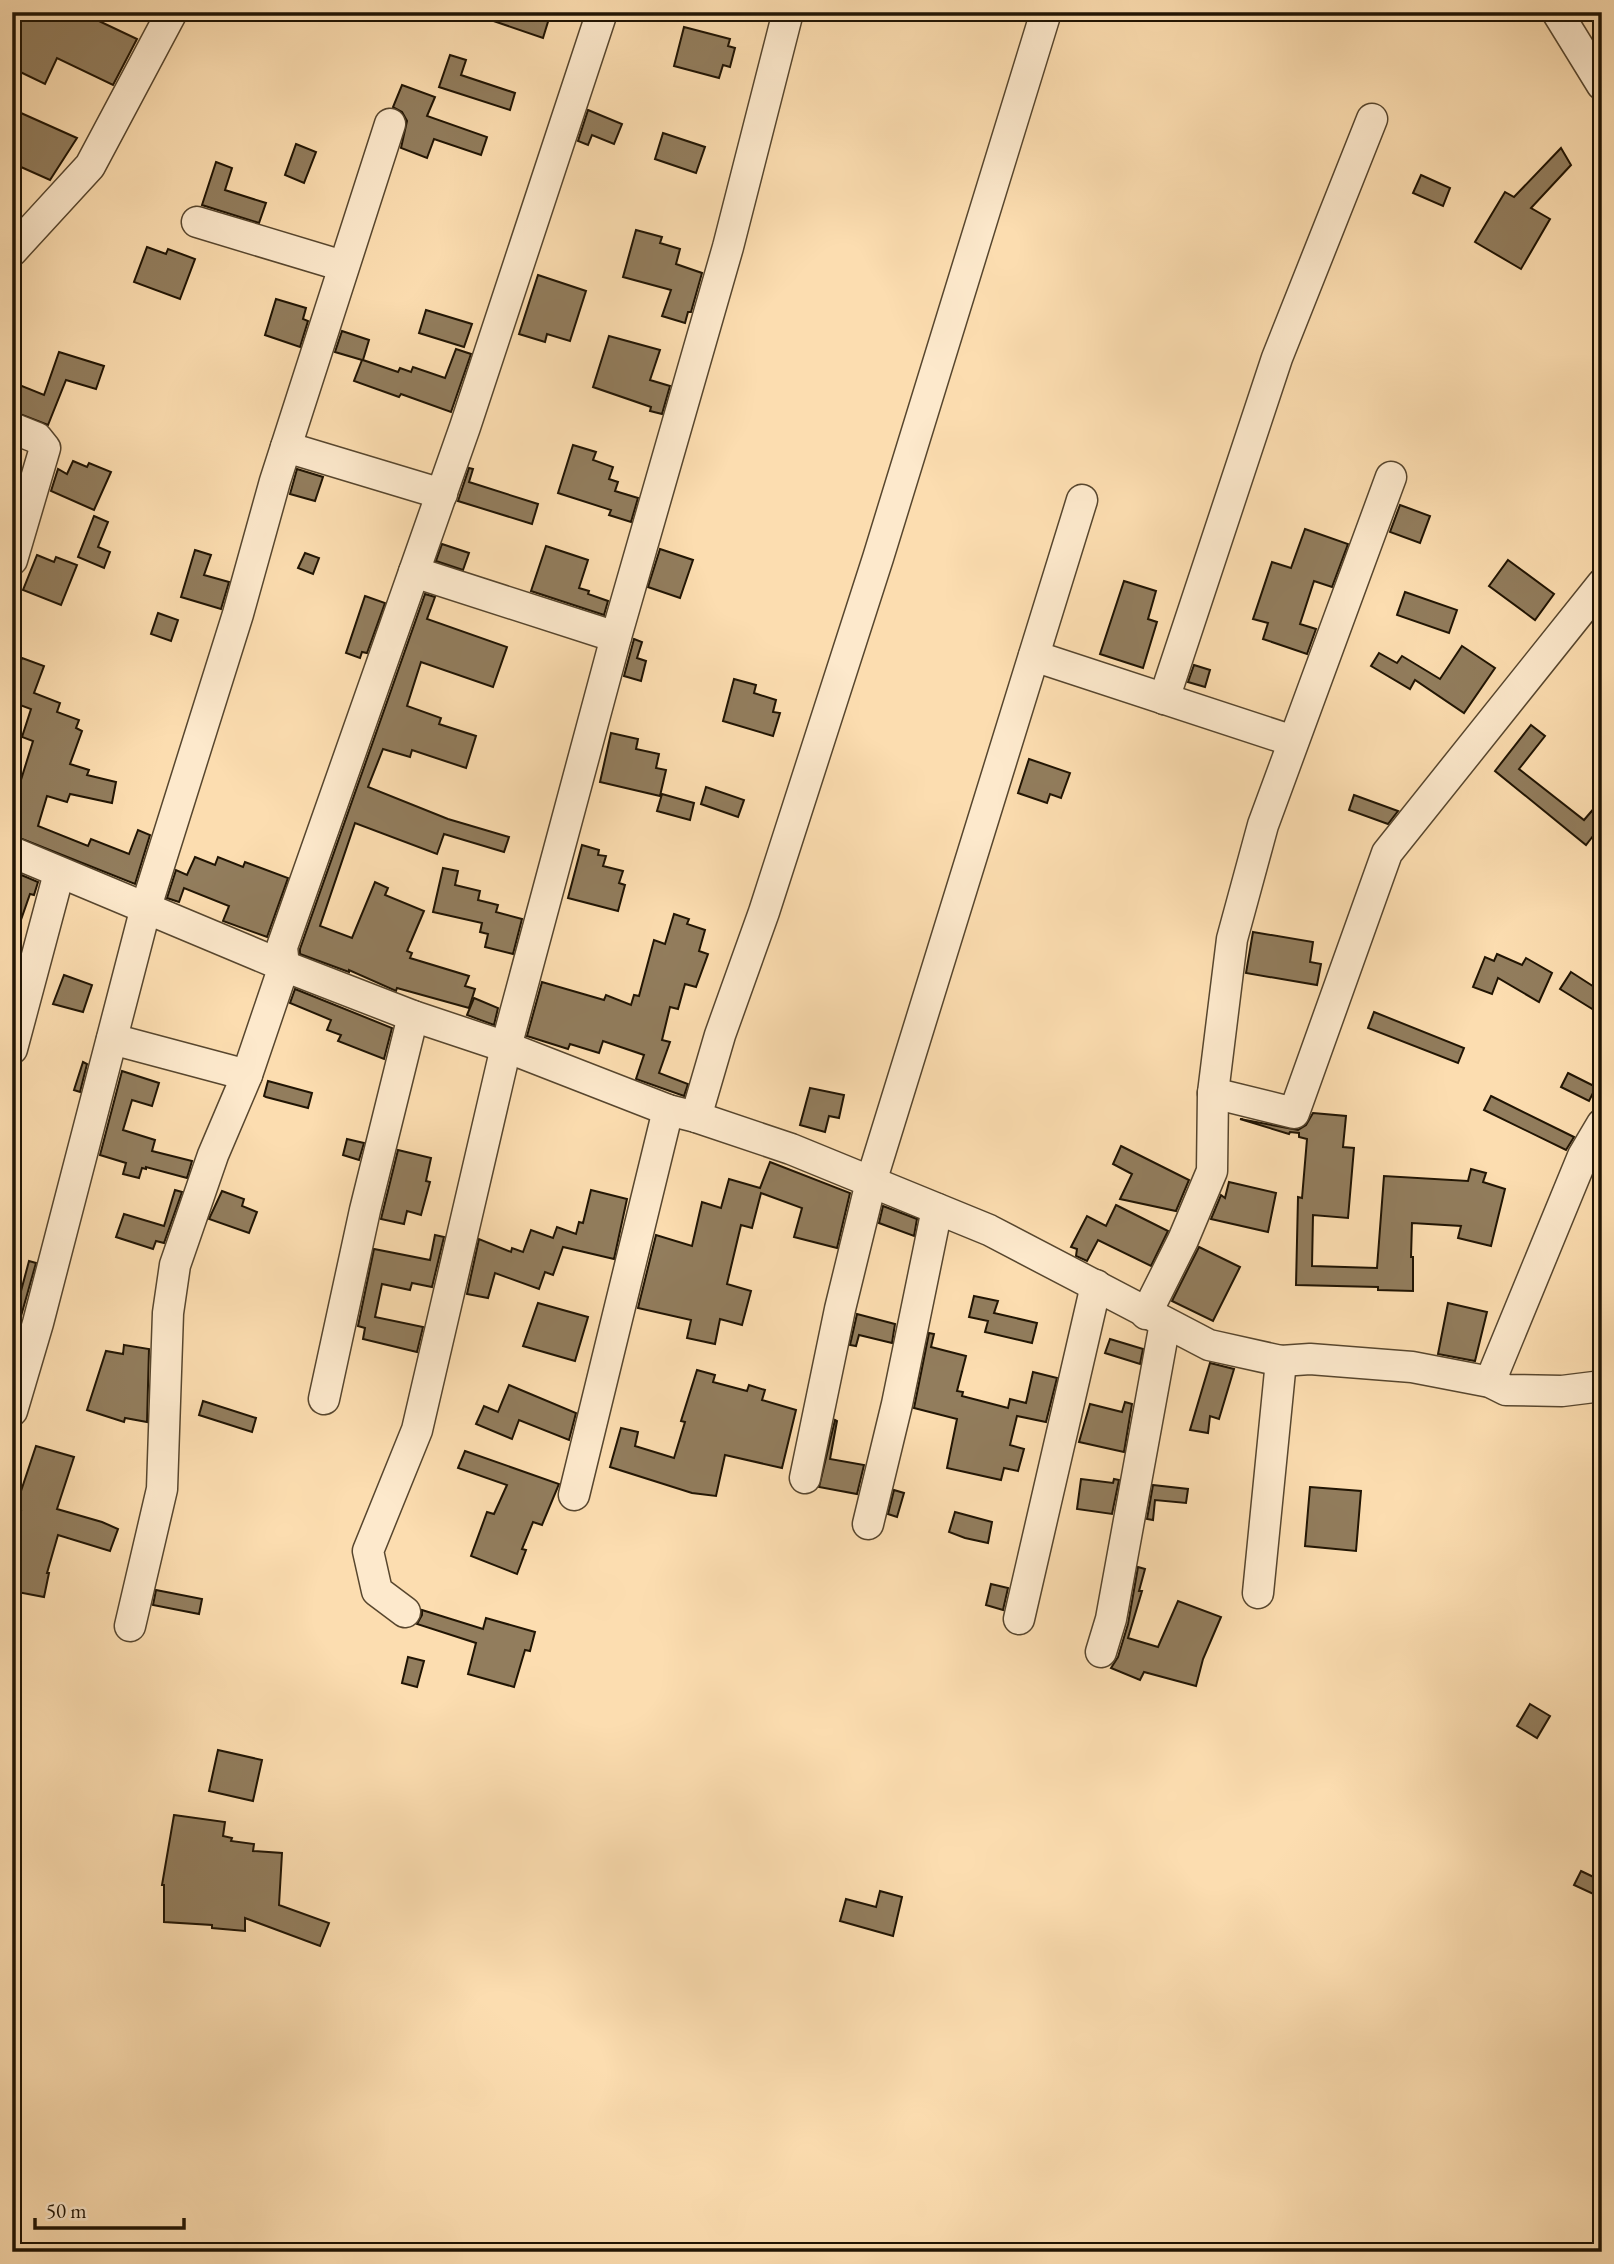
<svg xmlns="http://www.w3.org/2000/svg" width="1614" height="2264" viewBox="0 0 1614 2264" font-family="'EB Garamond',serif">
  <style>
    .building { fill: #927d5d; stroke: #201403; stroke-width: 2 }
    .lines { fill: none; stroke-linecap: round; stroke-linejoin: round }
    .minor-casing { stroke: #57462e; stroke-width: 33 }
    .minor { stroke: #fde9cc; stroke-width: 30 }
  </style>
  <rect width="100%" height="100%" fill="#fcddb0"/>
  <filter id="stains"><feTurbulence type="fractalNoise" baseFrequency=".00286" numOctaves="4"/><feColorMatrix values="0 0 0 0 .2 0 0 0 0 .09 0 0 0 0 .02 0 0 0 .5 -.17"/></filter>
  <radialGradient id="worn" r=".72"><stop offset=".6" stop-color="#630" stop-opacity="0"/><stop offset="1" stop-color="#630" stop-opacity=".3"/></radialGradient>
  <g class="building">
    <path d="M 12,12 L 80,12 L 137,39 L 113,85 L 57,58 L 45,84 L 12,68 Z"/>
    <path d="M 476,12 L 551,12 L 543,38 L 476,15 Z"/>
    <path d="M 684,27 L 730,39 L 728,46 L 735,48 L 730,67 L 723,65 L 719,78 L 674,66 Z"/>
    <path d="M 450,55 L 466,60 L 461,75 L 515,93 L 510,110 L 439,87 Z"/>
    <path d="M 402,85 L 435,97 L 427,116 L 487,137 L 481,155 L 434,139 L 427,158 L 401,148 L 407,121 L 402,112 L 393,107 Z"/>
    <path d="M 12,109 L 77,138 L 50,180 L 12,163 Z"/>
    <path d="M 588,110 L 622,124 L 614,144 L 592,135 L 588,145 L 578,141 Z"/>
    <path d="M 663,133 L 705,147 L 696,173 L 655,159 Z"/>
    <path d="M 296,144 L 316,152 L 304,183 L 285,175 Z"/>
    <path d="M 1561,148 L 1571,165 L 1531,208 L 1550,219 L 1521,269 L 1475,242 L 1505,192 L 1514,197 Z"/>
    <path d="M 216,162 L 232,168 L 225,190 L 266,203 L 259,223 L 202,205 Z"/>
    <path d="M 1421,175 L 1450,188 L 1443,206 L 1413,193 Z"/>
    <path d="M 636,230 L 662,237 L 660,243 L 680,249 L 676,264 L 702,273 L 691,312 L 688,312 L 685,323 L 662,316 L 671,290 L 623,277 Z"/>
    <path d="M 147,247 L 166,254 L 168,249 L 195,259 L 180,299 L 134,282 Z"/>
    <path d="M 538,275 L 586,291 L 570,341 L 547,334 L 545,342 L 519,334 Z"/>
    <path d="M 276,299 L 306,308 L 303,319 L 308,321 L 300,347 L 265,335 Z"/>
    <path d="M 426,310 L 472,324 L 464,347 L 419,333 Z"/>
    <path d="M 342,331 L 369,340 L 363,360 L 398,372 L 400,368 L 411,372 L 413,367 L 445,378 L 456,349 L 471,354 L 451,412 L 401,394 L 399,397 L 354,381 L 362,360 L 335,352 Z"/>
    <path d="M 609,336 L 660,350 L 650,380 L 670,386 L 662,414 L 650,411 L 651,407 L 593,387 Z"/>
    <path d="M 59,352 L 104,366 L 96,389 L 66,380 L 48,425 L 12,411 L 12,396 L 17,384 L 44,395 Z"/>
    <path d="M 573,445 L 596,452 L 593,460 L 613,467 L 609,479 L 618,482 L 615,491 L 638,498 L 631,522 L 609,515 L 611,510 L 558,493 Z"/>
    <path d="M 73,461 L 87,467 L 89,463 L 111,472 L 94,510 L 51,491 L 58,469 L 67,474 Z"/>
    <path d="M 469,468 L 473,469 L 469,482 L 538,504 L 532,524 L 458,501 Z"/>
    <path d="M 297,469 L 323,477 L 315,501 L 290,494 Z"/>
    <path d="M 1400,505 L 1430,516 L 1420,543 L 1390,532 Z"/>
    <path d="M 94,516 L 108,522 L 98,547 L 110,552 L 104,568 L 78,557 Z"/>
    <path d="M 1305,529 L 1348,544 L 1332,587 L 1314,581 L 1300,624 L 1316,629 L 1307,654 L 1263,639 L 1268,623 L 1253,619 L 1272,562 L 1291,568 Z"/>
    <path d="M 442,544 L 469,553 L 463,570 L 436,561 Z"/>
    <path d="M 546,546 L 588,560 L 579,588 L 589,591 L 588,594 L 608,601 L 604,615 L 531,591 Z"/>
    <path d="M 660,549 L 693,560 L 680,598 L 648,587 Z"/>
    <path d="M 195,550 L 211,555 L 204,575 L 229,582 L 221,609 L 181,597 Z"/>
    <path d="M 305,553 L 319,558 L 313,574 L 298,568 Z"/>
    <path d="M 37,555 L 54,562 L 56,557 L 77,565 L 61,605 L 23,590 Z"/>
    <path d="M 1508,560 L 1554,594 L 1535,620 L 1489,586 Z"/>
    <path d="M 1124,581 L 1156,591 L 1148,619 L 1157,622 L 1143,668 L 1100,654 Z"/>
    <path d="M 1405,592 L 1457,610 L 1449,633 L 1397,615 Z"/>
    <path d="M 425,594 L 435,597 L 427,619 L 507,647 L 493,687 L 421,662 L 407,706 L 441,718 L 439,724 L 476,736 L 466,768 L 412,750 L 410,757 L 383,749 L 368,787 L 448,819 L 509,837 L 504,852 L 444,834 L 437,854 L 355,823 L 320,926 L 352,938 L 375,882 L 388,888 L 385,895 L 424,911 L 407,951 L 412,953 L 410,958 L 469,976 L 465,986 L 475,989 L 469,1008 L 397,988 L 396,991 L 349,970 L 349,972 L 300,954 L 300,949 Z"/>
    <path d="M 365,596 L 385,603 L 367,653 L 362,652 L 360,658 L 346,653 Z"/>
    <path d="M 158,613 L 178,620 L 171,641 L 151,634 Z"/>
    <path d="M 634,639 L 642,642 L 637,658 L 646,661 L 641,681 L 624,676 Z"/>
    <path d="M 1462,646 L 1495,668 L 1464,713 L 1415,680 L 1410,689 L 1371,666 L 1379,653 L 1397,663 L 1402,656 L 1440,679 Z"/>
    <path d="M 22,658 L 44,666 L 34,693 L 60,703 L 57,712 L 79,720 L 76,728 L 82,731 L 70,764 L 89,770 L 87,775 L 116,782 L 112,803 L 70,794 L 67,802 L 47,796 L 38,826 L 88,846 L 91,839 L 129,854 L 138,830 L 150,835 L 135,884 L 12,835 L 12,809 L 33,741 L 22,737 L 31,709 L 12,702 L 12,683 Z"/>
    <path d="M 1194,665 L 1210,670 L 1205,687 L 1188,682 Z"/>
    <path d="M 734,679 L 756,685 L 754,693 L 776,700 L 773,712 L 780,713 L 773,736 L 723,721 Z"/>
    <path d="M 1531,725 L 1545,736 L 1519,769 L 1584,820 L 1602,799 L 1602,842 L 1593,836 L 1586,845 L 1495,771 Z"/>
    <path d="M 611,733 L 638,739 L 636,749 L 659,754 L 656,768 L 666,770 L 660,796 L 600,782 Z"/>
    <path d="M 1029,759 L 1070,773 L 1061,798 L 1050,794 L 1047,803 L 1018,793 Z"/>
    <path d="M 706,787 L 744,800 L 738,817 L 701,804 Z"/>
    <path d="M 662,794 L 694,803 L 690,820 L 657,811 Z"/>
    <path d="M 1354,795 L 1398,811 L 1388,824 L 1349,810 Z"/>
    <path d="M 582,845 L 599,850 L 598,855 L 606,856 L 603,866 L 623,871 L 619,883 L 625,885 L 618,911 L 568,898 Z"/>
    <path d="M 195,857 L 215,865 L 218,857 L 243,867 L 245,862 L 288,878 L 267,937 L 223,921 L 229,906 L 184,888 L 179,902 L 167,898 L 176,870 L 187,875 Z"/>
    <path d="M 443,868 L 458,871 L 455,885 L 480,891 L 478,900 L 498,905 L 496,912 L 522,919 L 513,954 L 485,947 L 488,934 L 480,932 L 482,923 L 433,912 Z"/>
    <path d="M 12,871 L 38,882 L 34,895 L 30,894 L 15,937 L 12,937 Z"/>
    <path d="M 674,914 L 689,919 L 687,924 L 705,930 L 699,951 L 708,954 L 696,987 L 685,984 L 678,1009 L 670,1007 L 662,1040 L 670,1042 L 659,1073 L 688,1084 L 684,1096 L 636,1079 L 644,1055 L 603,1041 L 599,1053 L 570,1044 L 568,1049 L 527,1036 L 542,982 L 604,1000 L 606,995 L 631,1005 L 634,995 L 639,996 L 654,940 L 665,944 Z"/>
    <path d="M 1253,932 L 1313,942 L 1310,962 L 1321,964 L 1317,985 L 1246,973 Z"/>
    <path d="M 1497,954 L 1522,965 L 1526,958 L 1552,973 L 1539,1002 L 1498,978 L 1492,994 L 1473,987 L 1485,957 L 1494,961 Z"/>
    <path d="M 1571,972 L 1602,992 L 1602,1015 L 1560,989 Z"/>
    <path d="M 64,975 L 92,985 L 83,1012 L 53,1004 Z"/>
    <path d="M 295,989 L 392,1028 L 384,1059 L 338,1041 L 341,1035 L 327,1030 L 331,1020 L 290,1003 Z"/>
    <path d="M 474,998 L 498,1008 L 494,1025 L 467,1015 Z"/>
    <path d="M 1374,1012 L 1464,1048 L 1458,1063 L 1368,1028 Z"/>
    <path d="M 83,1062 L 87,1064 L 80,1092 L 74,1090 Z"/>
    <path d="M 122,1071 L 159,1083 L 152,1106 L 132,1100 L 123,1130 L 155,1140 L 152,1151 L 192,1161 L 187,1178 L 146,1167 L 146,1169 L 142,1168 L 139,1178 L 123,1174 L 126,1163 L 100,1155 Z"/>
    <path d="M 1568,1073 L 1596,1087 L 1589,1101 L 1561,1087 Z"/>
    <path d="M 268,1081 L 312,1093 L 308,1108 L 266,1097 L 264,1096 Z"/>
    <path d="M 810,1088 L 844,1095 L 839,1118 L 829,1116 L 825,1132 L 800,1125 Z"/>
    <path d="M 1491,1096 L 1574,1137 L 1566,1150 L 1484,1110 Z"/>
    <path d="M 1313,1113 L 1346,1116 L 1343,1147 L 1354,1148 L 1348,1218 L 1313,1215 L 1312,1266 L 1377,1268 L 1384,1176 L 1468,1181 L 1471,1169 L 1486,1173 L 1483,1182 L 1505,1189 L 1491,1246 L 1458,1238 L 1461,1226 L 1412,1223 L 1411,1257 L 1413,1257 L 1413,1291 L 1378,1290 L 1378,1287 L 1296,1285 L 1298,1197 L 1302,1198 L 1307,1139 L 1299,1137 L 1299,1133 L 1290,1132 L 1289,1134 L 1240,1119 L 1298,1130 L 1306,1125 Z"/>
    <path d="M 347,1139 L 364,1143 L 359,1160 L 343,1155 Z"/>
    <path d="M 1121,1146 L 1189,1180 L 1176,1211 L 1120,1199 L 1132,1174 L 1113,1164 Z"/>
    <path d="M 398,1150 L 431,1158 L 426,1181 L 430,1182 L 421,1215 L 407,1211 L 404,1224 L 381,1219 Z"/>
    <path d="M 770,1162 L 850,1193 L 837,1248 L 794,1237 L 802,1208 L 761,1193 L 752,1228 L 741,1225 L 727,1284 L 751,1291 L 742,1325 L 720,1319 L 715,1344 L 687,1338 L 691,1320 L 638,1308 L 656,1235 L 692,1246 L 702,1202 L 721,1208 L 729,1179 L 760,1188 Z"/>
    <path d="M 1229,1182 L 1276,1193 L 1268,1232 L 1211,1219 L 1221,1195 L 1225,1198 Z"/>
    <path d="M 175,1190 L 182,1192 L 164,1243 L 156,1241 L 153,1249 L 116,1237 L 124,1214 L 164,1226 Z"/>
    <path d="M 591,1190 L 627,1199 L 614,1259 L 563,1247 L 553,1275 L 545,1272 L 539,1289 L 495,1273 L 488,1298 L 467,1294 L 479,1239 L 511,1252 L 512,1248 L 523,1252 L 531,1230 L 553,1238 L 557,1227 L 576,1234 L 579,1222 L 583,1223 Z"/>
    <path d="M 222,1191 L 244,1199 L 242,1206 L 257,1212 L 249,1233 L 209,1219 Z"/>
    <path d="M 1116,1205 L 1168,1231 L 1151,1266 L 1098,1240 L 1087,1261 L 1076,1256 L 1077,1249 L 1071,1247 L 1087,1216 L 1106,1226 Z"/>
    <path d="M 883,1206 L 917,1219 L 914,1236 L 879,1223 Z"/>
    <path d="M 435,1235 L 444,1237 L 432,1287 L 412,1283 L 410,1290 L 382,1284 L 375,1317 L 423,1327 L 417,1352 L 363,1339 L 365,1328 L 358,1326 L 374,1249 L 430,1260 Z"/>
    <path d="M 1199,1247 L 1240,1267 L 1213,1321 L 1172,1301 Z"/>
    <path d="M 29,1261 L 36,1263 L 12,1348 L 12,1289 L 21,1291 Z"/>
    <path d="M 974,1296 L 998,1301 L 994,1313 L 1037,1323 L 1032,1343 L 985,1332 L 988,1321 L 969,1317 Z"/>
    <path d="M 538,1303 L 588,1317 L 575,1361 L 523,1346 Z"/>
    <path d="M 1448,1303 L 1487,1312 L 1475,1361 L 1438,1354 Z"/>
    <path d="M 857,1314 L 895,1324 L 892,1343 L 859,1335 L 856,1346 L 850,1345 Z"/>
    <path d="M 929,1333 L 934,1334 L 931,1347 L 966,1356 L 957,1391 L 963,1392 L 962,1396 L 1008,1408 L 1010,1399 L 1026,1403 L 1033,1372 L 1057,1378 L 1046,1422 L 1017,1416 L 1010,1445 L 1024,1449 L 1018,1471 L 1004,1468 L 1001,1480 L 947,1468 L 957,1419 L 914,1408 Z"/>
    <path d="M 1110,1339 L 1143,1349 L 1140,1364 L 1105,1353 Z"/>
    <path d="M 124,1345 L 149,1349 L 147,1422 L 125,1418 L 124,1422 L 87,1410 L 106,1351 L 123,1354 Z"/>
    <path d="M 1210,1363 L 1234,1369 L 1219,1419 L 1210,1416 L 1208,1433 L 1190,1430 Z"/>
    <path d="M 697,1370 L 715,1375 L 713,1382 L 747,1391 L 749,1385 L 765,1390 L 762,1400 L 796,1410 L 782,1468 L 725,1455 L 716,1496 L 692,1493 L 610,1467 L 621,1428 L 638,1432 L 635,1446 L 674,1458 L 685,1422 L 681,1421 Z"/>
    <path d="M 509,1385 L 576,1413 L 569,1440 L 519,1420 L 512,1439 L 476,1424 L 484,1406 L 498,1412 Z"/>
    <path d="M 203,1401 L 256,1418 L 252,1432 L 199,1415 Z"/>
    <path d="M 1125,1402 L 1132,1404 L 1124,1452 L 1079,1442 L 1090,1404 L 1122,1412 Z"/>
    <path d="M 835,1420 L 837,1421 L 830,1459 L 864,1465 L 857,1494 L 819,1487 Z"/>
    <path d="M 36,1446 L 74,1457 L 57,1509 L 102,1522 L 118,1529 L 110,1551 L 58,1535 L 47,1573 L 49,1573 L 44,1597 L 12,1591 L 12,1539 L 21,1511 L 15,1509 Z"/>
    <path d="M 465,1451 L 559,1484 L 542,1525 L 533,1522 L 522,1549 L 526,1550 L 517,1574 L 471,1556 L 487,1512 L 494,1514 L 507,1485 L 458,1468 Z"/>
    <path d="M 1081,1479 L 1113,1483 L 1114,1479 L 1119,1480 L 1112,1514 L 1077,1509 Z"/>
    <path d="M 1153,1485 L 1188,1489 L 1186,1503 L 1155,1500 L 1153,1520 L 1147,1519 Z"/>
    <path d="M 1310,1487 L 1361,1491 L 1356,1551 L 1305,1546 Z"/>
    <path d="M 894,1490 L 904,1493 L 897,1517 L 888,1514 Z"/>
    <path d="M 955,1512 L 992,1522 L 988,1543 L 965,1538 L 949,1532 Z"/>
    <path d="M 1138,1567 L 1145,1569 L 1139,1591 L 1142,1591 L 1128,1638 L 1158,1647 L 1178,1601 L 1221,1617 L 1203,1659 L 1196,1686 L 1144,1672 L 1140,1680 L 1111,1668 L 1118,1657 L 1128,1624 Z"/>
    <path d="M 991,1584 L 1008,1588 L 1003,1610 L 986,1605 Z"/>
    <path d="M 156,1590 L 202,1599 L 199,1614 L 153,1605 Z"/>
    <path d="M 422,1610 L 483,1629 L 486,1618 L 535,1632 L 530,1651 L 525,1650 L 514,1687 L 468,1674 L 476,1643 L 417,1624 L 422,1615 Z"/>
    <path d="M 408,1657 L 424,1661 L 417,1687 L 402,1683 Z"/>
    <path d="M 1530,1704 L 1550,1716 L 1537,1738 L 1517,1726 Z"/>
    <path d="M 218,1750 L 262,1760 L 253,1801 L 209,1791 Z"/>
    <path d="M 174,1815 L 225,1822 L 223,1836 L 232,1838 L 231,1841 L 254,1844 L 253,1851 L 282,1853 L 279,1905 L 329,1923 L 320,1946 L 245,1918 L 245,1931 L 212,1928 L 212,1925 L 164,1922 L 164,1885 L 162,1885 Z"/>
    <path d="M 1581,1871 L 1602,1881 L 1602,1898 L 1574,1885 Z"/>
    <path d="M 880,1891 L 902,1897 L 893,1936 L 840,1921 L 846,1899 L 876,1907 Z"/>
  </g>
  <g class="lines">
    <g class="minor-casing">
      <g id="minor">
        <path d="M 1557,12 L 1602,85"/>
        <path d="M 197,222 L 343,266"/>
        <path d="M 12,251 L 90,166 L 172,12"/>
        <path d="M 12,428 L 37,438 L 45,448 L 12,560"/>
        <path d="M 286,447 L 442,494"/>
        <path d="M 414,572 L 616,637"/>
        <path d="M 1034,656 L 1293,741"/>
        <path d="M 1164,699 L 1277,358 L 1372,119"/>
        <path d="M 12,852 L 284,966 L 413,1016 L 506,1047 L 668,1110 L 696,1117 L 791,1149 L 989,1230 L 1209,1345 L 1281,1361 L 1310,1359 L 1412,1367 L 1490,1382 L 1506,1390 L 1562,1391 L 1602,1386"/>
        <path d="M 112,1039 L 247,1075"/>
        <path d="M 12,1049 L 59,873"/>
        <path d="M 1213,1093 L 1294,1113 L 1387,853 L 1602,584"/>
        <path d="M 696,1117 L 720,1035 L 764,912 L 878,558 L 1046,12"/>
        <path d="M 1146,1314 L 1183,1240 L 1212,1171 L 1213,1093 L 1232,939 L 1263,825 L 1391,477"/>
        <path d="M 1490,1382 L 1583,1156 L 1602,1124"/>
        <path d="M 324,1399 L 365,1210 L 413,1016"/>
        <path d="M 12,1411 L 38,1323 L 146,907 L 238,614 L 275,481 L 390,124"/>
        <path d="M 805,1478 L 840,1309 L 871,1182 L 1082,500"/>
        <path d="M 574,1495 L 668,1110"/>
        <path d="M 868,1524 L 897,1404 L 937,1209"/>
        <path d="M 1258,1593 L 1281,1361"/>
        <path d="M 405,1612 L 377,1591 L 368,1551 L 417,1430 L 506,1047 L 616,637 L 728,247 L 788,12"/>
        <path d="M 1019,1619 L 1096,1285"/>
        <path d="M 130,1626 L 162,1489 L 168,1313 L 175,1265 L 213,1155 L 247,1075 L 284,966 L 282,947 L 465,427 L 602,12"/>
        <path d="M 1101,1652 L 1111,1619 L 1165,1323"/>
      </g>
    </g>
    <use href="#minor" class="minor"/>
  </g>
  <rect width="1614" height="2264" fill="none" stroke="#fcddb0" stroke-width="42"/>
  <rect x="14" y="14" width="1586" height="2236" fill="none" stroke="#201403" stroke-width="3.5"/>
  <rect x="21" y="21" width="1572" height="2222" fill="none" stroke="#201403" stroke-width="2"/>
  <path d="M35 2218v10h149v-10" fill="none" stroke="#201403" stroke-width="3.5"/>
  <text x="46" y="2218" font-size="21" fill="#201403" stroke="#fde9cc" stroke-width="5" paint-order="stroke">50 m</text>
  <rect width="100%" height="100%" filter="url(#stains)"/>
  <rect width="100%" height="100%" fill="url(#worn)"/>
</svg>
